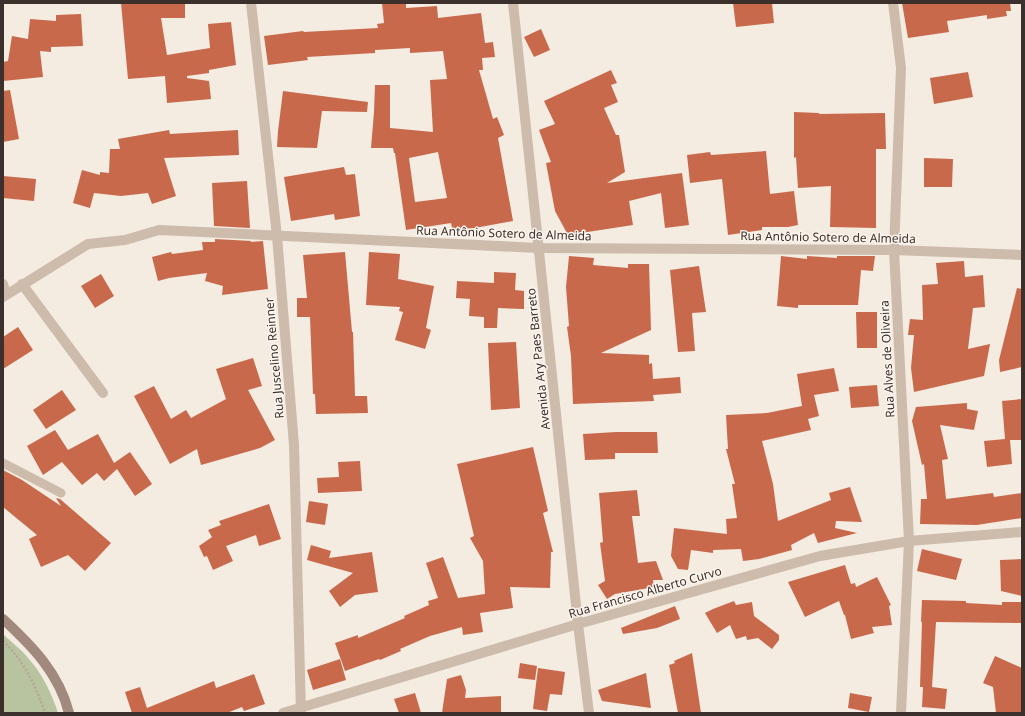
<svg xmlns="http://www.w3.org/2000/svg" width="1025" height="716" viewBox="0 0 1025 716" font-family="'Noto Sans',sans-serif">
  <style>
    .green { fill: #b8c4a0 }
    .building { fill: #c8694b; fill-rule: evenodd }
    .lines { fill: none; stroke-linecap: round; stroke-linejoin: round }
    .path { stroke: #b9a596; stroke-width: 2.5; stroke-dasharray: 2 2; stroke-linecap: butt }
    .service { stroke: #cdbbac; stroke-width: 9 }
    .minor { stroke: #cdbbac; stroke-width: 10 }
    .secondary { stroke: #a18a7d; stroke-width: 10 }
    .labels { text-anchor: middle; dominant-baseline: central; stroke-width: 3; stroke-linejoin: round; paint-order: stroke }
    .street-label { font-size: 12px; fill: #3b302b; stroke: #fbf5ee }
  </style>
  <rect width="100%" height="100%" fill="#f4ebe1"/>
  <path class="green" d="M 3,634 C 11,642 21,649 28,658 C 42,673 52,694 58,713 L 3,713 Z"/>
  <g class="building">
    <path d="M 121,3 L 185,3 L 185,18 L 161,18 L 167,55 L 210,48 L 208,24 L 231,22 L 236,65 L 209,70 L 209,73 L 187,76 L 187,78 L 209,81 L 211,99 L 167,103 L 165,76 L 128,79 Z"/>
    <path d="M 382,3 L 406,3 L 406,8 L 437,6 L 438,18 L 481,13 L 485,43 L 493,42 L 495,57 L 482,58 L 483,70 L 479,70 L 493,119 L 497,117 L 504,135 L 498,138 L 513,221 L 453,232 L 451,223 L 406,230 L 395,153 L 394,153 L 393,148 L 371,148 L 374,112 L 375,85 L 390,85 L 390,128 L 433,132 L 430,80 L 447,79 L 443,51 L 410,53 L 410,48 L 375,50 L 375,53 L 307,57 L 308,60 L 268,65 L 264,36 L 303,31 L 304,32 L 378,28 L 377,24 L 384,23 ZM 438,152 L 447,198 L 415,202 L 409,158 Z"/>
    <path d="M 733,3 L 772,3 L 774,23 L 736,27 Z"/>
    <path d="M 902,3 L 1010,3 L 1011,11 L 1006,11 L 1007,16 L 987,19 L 987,15 L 947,21 L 949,32 L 908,38 Z"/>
    <path d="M 81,14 L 83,46 L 51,47 L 51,52 L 40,51 L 43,77 L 3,81 L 3,62 L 8,61 L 12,36 L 28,39 L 30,19 L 56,21 L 56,15 Z"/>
    <path d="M 541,29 L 550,50 L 534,57 L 524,37 Z"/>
    <path d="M 611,70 L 617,83 L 611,85 L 618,102 L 604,108 L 616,135 L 619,135 L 625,172 L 607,183 L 682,173 L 689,225 L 665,228 L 661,193 L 629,201 L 633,225 L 568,235 L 555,211 L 546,163 L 551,162 L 539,130 L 555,124 L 544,101 Z"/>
    <path d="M 968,72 L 973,97 L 934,104 L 930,78 Z"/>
    <path d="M 10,90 L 19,139 L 3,142 L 3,91 Z"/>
    <path d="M 283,91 L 368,102 L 367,112 L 322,111 L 317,148 L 277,147 L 278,131 Z"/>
    <path d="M 794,112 L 819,113 L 819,114 L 885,113 L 886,149 L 876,149 L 876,228 L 830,227 L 831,186 L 798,188 L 796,157 L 794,158 Z"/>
    <path d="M 169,130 L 170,134 L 238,130 L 239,155 L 164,158 L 176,196 L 152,204 L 148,193 L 121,196 L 94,193 L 90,208 L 73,203 L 82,170 L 100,175 L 100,172 L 109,173 L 110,149 L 120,149 L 118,139 Z"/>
    <path d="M 766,151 L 770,194 L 794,191 L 798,225 L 788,227 L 762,227 L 762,230 L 728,235 L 722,179 L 690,183 L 687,155 L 710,152 L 711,155 Z"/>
    <path d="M 924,158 L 953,159 L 952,187 L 924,187 Z"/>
    <path d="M 344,167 L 346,175 L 355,174 L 360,216 L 335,220 L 334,214 L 291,221 L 284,177 Z"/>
    <path d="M 3,176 L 36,179 L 34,201 L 3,198 Z"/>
    <path d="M 247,181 L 250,228 L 214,226 L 212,183 Z"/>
    <path d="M 215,239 L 251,241 L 251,242 L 263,241 L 268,289 L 222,295 L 223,286 L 205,281 L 207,273 L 169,278 L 158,281 L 152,257 L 171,252 L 172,254 L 203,250 L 202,242 L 215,242 Z"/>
    <path d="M 345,252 L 352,332 L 353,332 L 355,396 L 367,396 L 368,413 L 316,414 L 315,394 L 313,394 L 310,317 L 297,317 L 297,298 L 307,298 L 303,255 Z"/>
    <path d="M 369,252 L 400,254 L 398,279 L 434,286 L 426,328 L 431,330 L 425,349 L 395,340 L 403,312 L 399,311 L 400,307 L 366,305 Z"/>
    <path d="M 569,256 L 594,258 L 593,265 L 628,268 L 628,264 L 649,264 L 651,330 L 601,353 L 649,355 L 649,364 L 652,363 L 653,379 L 680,377 L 681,393 L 653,395 L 654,401 L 573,404 L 571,356 L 567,327 L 569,326 L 566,287 Z"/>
    <path d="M 781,256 L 807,259 L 807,256 L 837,258 L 837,256 L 875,256 L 873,271 L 861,270 L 858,305 L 798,305 L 798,308 L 777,306 Z"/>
    <path d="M 964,261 L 965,277 L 983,275 L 985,307 L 973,308 L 968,349 L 990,344 L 984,376 L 914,392 L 911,368 L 914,335 L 908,335 L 910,319 L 923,320 L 922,285 L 938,284 L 936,263 Z"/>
    <path d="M 699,266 L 706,312 L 692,313 L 695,351 L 678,352 L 670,270 Z"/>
    <path d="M 494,272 L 516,273 L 515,290 L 524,291 L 524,309 L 498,308 L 497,328 L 484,328 L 484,317 L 469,316 L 470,299 L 456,298 L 457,281 L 494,283 Z"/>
    <path d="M 101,274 L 114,296 L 95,308 L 81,286 Z"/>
    <path d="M 1017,288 L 1022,289 L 1022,367 L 1000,372 L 999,360 Z"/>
    <path d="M 856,312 L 877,312 L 877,348 L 857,348 Z"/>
    <path d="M 18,327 L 33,350 L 3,369 L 3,337 Z"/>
    <path d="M 516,342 L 520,408 L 491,410 L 488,343 Z"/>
    <path d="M 253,358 L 262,386 L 248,390 L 275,440 L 260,448 L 201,465 L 197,449 L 170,464 L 134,396 L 154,386 L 171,419 L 186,410 L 191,418 L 226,399 L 216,369 Z"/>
    <path d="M 834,368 L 839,391 L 814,395 L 819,416 L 808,419 L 811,430 L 762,441 L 773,484 L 778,521 L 831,500 L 829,493 L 850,487 L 862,522 L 836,521 L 835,528 L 857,533 L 818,543 L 814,533 L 791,545 L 792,550 L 759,559 L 743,561 L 741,549 L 713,550 L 713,553 L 691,550 L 688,570 L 678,569 L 671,556 L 674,528 L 727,534 L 726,519 L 737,518 L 732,484 L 735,484 L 726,449 L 728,449 L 726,415 L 767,413 L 802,406 L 797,374 Z"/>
    <path d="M 877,385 L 879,406 L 851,408 L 849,387 Z"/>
    <path d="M 62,390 L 76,410 L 46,429 L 33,410 Z"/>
    <path d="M 1022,399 L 1022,440 L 1010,440 L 1012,464 L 987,467 L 984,441 L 1005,439 L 1002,401 Z"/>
    <path d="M 967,403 L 967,409 L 978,411 L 974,430 L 940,425 L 948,459 L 942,460 L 946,499 L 993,493 L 994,497 L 1022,493 L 1022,518 L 977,525 L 920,524 L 921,499 L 927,499 L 924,464 L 922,465 L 912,421 L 916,407 Z"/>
    <path d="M 55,430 L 68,450 L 98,434 L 114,463 L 130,452 L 152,484 L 135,496 L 117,469 L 104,481 L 97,473 L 82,485 L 62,462 L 43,475 L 27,446 Z"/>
    <path d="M 616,432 L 657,432 L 658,453 L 615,453 L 615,459 L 585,460 L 583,434 Z"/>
    <path d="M 533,447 L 548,511 L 543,513 L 553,552 L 551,552 L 550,588 L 510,587 L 513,608 L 480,613 L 483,632 L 463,635 L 462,627 L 430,636 L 400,649 L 401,651 L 380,660 L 379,659 L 345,671 L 335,643 L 358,635 L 358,638 L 405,618 L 404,616 L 429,605 L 428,601 L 438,598 L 426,563 L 443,557 L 458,598 L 485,594 L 483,561 L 470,538 L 474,536 L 457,464 Z"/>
    <path d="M 360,461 L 362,491 L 318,493 L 317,478 L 339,477 L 338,462 Z"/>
    <path d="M 3,470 L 22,480 L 61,506 L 56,498 L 60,499 L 111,543 L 85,571 L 68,555 L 41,567 L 29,539 L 37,535 L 3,507 Z"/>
    <path d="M 637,490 L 640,516 L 632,516 L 638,563 L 656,561 L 663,580 L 653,580 L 654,587 L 615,594 L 607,599 L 598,585 L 605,581 L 600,543 L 603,542 L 599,493 Z"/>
    <path d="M 309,501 L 328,504 L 325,525 L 306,522 Z"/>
    <path d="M 269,504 L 281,539 L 259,546 L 256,535 L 226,546 L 233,561 L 213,570 L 207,556 L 204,557 L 199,546 L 212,537 L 208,530 L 221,525 L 219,521 Z"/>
    <path d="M 311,545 L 331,551 L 329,558 L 372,552 L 378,592 L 355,595 L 340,607 L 329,591 L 353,573 L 307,560 Z"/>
    <path d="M 922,549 L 962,559 L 956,580 L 917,571 Z"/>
    <path d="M 1022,559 L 1022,596 L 1001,591 L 1000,560 Z"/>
    <path d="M 845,565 L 851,584 L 855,583 L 856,587 L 877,577 L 891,605 L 889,606 L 892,625 L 872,627 L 874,633 L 851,639 L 845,615 L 844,615 L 839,601 L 805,617 L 788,582 Z"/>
    <path d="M 922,600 L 966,601 L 966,603 L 1002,605 L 1002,602 L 1022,602 L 1022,623 L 936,622 L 932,687 L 947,689 L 945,709 L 922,707 L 923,687 L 920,687 L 922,622 L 921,622 Z"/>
    <path d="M 734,601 L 736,605 L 752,602 L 754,616 L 779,635 L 779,640 L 772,649 L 758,638 L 747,640 L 746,636 L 736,639 L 730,625 L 717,633 L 705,613 L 713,609 Z"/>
    <path d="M 675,606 L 680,619 L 657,628 L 623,634 L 621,628 Z"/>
    <path d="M 692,653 L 701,713 L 678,713 L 669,665 L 675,663 L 674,661 Z"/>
    <path d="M 995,656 L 1022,668 L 1022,713 L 996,713 L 993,687 L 983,683 Z"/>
    <path d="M 340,659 L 346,680 L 313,690 L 307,670 Z"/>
    <path d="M 520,663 L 537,666 L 535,680 L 518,678 Z"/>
    <path d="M 538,668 L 565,672 L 562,695 L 550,694 L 547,711 L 533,709 Z"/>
    <path d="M 646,673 L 651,708 L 602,701 L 598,690 Z"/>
    <path d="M 254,674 L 265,704 L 244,711 L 242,707 L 227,713 L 132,713 L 125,692 L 140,687 L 147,708 L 214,681 L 216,688 Z"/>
    <path d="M 461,675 L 466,690 L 465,698 L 501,696 L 501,713 L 442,713 L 447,679 Z"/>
    <path d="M 415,693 L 421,713 L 399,713 L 394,699 Z"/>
    <path d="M 850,693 L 872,697 L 869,712 L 848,708 Z"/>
  </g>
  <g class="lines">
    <path class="path" d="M 3,641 C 24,661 36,686 45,713"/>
    <path class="service" d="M 3,463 L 61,493"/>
    <g class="minor">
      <path d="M 251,3 L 277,236 L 294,445 L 301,713"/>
      <path d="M 513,3 L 578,624 L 589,713"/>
      <path d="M 893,3 L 901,68 L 894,250 L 909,541 L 901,713"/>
      <path d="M 3,284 L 6,294"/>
      <path d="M 22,284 L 103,393"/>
      <path d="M 3,297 L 88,244 L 125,240 L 159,230 L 539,248 L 894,250 L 1022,255"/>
      <path d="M 283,713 L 578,624 L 820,556 L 909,541 L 1022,532"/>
    </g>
    <path class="secondary" d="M 3,619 C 32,646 59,673 69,713"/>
  </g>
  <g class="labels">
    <g class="street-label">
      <text transform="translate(504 233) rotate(2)">Rua Antônio Sotero de Almeida</text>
      <text transform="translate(828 237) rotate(1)">Rua Antônio Sotero de Almeida</text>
      <text transform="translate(274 358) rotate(-95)">Rua Juscelino Reinner</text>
      <text transform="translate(538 359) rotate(-96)">Avenida Ary Paes Barreto</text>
      <text transform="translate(887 359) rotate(-93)">Rua Alves de Oliveira</text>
      <text transform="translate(645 592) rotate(-16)">Rua Francisco Alberto Curvo</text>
    </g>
  </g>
  <rect width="1025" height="716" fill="none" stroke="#3b302b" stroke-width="8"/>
</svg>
